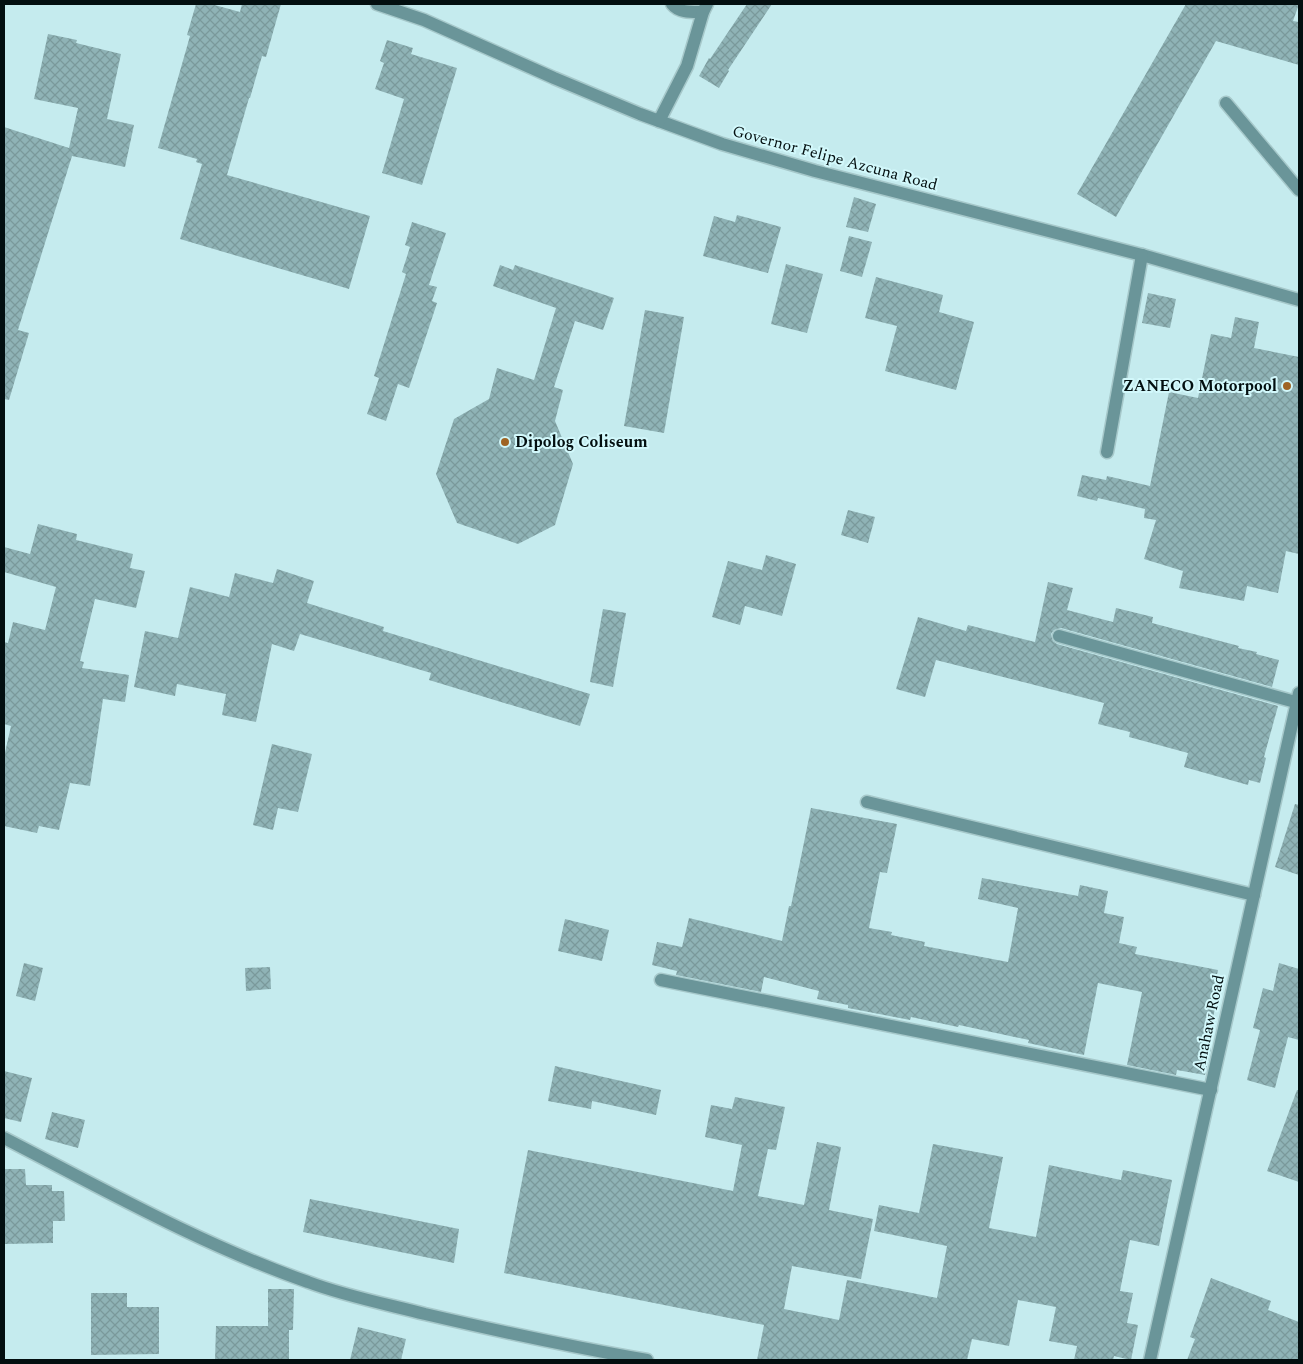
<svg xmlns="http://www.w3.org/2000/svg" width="1303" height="1364" viewBox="0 0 1303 1364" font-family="Spectral,serif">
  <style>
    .building { fill: url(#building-cross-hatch) }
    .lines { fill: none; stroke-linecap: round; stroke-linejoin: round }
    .minor-casing { stroke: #a6c8ca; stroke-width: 15 }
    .minor { stroke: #6a9599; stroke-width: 12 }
    .poi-dot { fill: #9f6424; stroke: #d2f8fb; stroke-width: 2 }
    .labels { text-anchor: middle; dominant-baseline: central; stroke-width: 4; stroke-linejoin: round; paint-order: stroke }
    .street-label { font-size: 16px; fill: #030f10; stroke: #d2f8fb }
    .poi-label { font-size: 16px; font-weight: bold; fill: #030f10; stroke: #d2f8fb; text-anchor: end }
  </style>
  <defs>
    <pattern id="building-cross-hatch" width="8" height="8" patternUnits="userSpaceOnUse" patternTransform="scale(1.25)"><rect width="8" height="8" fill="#8fb3b6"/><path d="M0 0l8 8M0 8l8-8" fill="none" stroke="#7a999b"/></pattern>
  </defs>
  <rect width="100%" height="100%" fill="#c5ebee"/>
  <g class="building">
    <path d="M 196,4 L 211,4 L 240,12 L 242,4 L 281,4 L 266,57 L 262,56 L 250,98 L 249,98 L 227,175 L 370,216 L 349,289 L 180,239 L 202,164 L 196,162 L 197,159 L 158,148 L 190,36 L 187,35 Z"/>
    <path d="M 747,4 L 772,4 L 728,70 L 729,71 L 719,88 L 699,76 L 709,58 L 710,59 Z"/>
    <path d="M 1186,4 L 1299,4 L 1293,21 L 1299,22 L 1299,65 L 1216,41 L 1116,217 L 1077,194 Z"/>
    <path d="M 48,34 L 77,40 L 76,43 L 121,54 L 107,119 L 134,125 L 125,167 L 72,156 L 18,330 L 29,333 L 9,400 L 4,399 L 4,127 L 69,148 L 78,108 L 34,99 Z"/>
    <path d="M 387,40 L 413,48 L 411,54 L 457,68 L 422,185 L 382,173 L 404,99 L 375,89 L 384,63 L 380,61 Z"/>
    <path d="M 854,197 L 876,204 L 868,232 L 846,227 Z"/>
    <path d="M 737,215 L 781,227 L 768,273 L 703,256 L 714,216 L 735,222 Z"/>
    <path d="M 412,222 L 446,233 L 429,285 L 437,287 L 432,301 L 437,303 L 409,388 L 398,384 L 386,421 L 367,414 L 379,378 L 374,376 L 406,274 L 402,272 L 410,247 L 405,245 Z"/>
    <path d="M 849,236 L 872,242 L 862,277 L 840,271 Z"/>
    <path d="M 786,264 L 823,274 L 807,333 L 771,324 Z"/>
    <path d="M 500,265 L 513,270 L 515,265 L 614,298 L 603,330 L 575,321 L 554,387 L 563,390 L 555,421 L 573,464 L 555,525 L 518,544 L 457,523 L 436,474 L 454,419 L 489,399 L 497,368 L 534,380 L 556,308 L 493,286 Z"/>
    <path d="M 876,277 L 943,295 L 939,312 L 974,322 L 956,390 L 885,371 L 897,326 L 865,318 Z"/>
    <path d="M 1148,293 L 1176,299 L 1170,328 L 1142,323 Z"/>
    <path d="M 645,310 L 684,317 L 664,433 L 624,426 Z"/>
    <path d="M 1235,317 L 1259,322 L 1254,348 L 1299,357 L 1299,554 L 1286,551 L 1278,593 L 1247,586 L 1244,601 L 1179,588 L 1183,571 L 1144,559 L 1156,520 L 1144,518 L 1145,509 L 1098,498 L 1097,501 L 1077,496 L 1082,475 L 1106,480 L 1107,476 L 1150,486 L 1169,392 L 1198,398 L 1211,334 L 1231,338 Z"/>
    <path d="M 848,510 L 875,517 L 868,543 L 841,535 Z"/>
    <path d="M 38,524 L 77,534 L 76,540 L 133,554 L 130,568 L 145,571 L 136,608 L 95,599 L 80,661 L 84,662 L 82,668 L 129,675 L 125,702 L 103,699 L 90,786 L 70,783 L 59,830 L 39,826 L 37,833 L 4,826 L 4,757 L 11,726 L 4,724 L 4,642 L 8,643 L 13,622 L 45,630 L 56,587 L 4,572 L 4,547 L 30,554 Z"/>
    <path d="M 766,555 L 796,564 L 782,616 L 745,606 L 740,625 L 712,617 L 728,561 L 762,570 Z"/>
    <path d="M 277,569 L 314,581 L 307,603 L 384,627 L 383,631 L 590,694 L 580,726 L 429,680 L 431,673 L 300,634 L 294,651 L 272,644 L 256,722 L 222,715 L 226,694 L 177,684 L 175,696 L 134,687 L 145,631 L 178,638 L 190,587 L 229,597 L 235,573 L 273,583 Z"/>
    <path d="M 1048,582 L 1073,588 L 1067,610 L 1113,622 L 1116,608 L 1153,617 L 1152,623 L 1239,646 L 1238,648 L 1257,652 L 1256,654 L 1279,660 L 1272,687 L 1061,628 L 1054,630 L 1051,634 L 1053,641 L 1057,644 L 1278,706 L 1264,757 L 1266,758 L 1260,783 L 1249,780 L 1248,785 L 1184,767 L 1188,753 L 1129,737 L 1130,732 L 1098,724 L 1104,703 L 1027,683 L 936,660 L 925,697 L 896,689 L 918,617 L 966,631 L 968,625 L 1035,642 Z"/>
    <path d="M 603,609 L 626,613 L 613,687 L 590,682 Z"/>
    <path d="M 272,744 L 312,754 L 298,812 L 278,808 L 273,830 L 253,825 Z"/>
    <path d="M 1295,804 L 1299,805 L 1299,875 L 1275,867 Z"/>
    <path d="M 811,808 L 897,824 L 887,873 L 880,872 L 869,928 L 892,932 L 891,935 L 925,942 L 924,946 L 1008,962 L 1018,908 L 978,899 L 982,878 L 1078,896 L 1080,885 L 1108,891 L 1104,913 L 1124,917 L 1119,943 L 1137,947 L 1135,954 L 1218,970 L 1210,1007 L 1215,1008 L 1207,1047 L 1211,1048 L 1205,1075 L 1177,1070 L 1176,1075 L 1127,1065 L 1142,992 L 1098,983 L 1084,1055 L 1028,1043 L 1029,1040 L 959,1025 L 958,1027 L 911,1017 L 910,1020 L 848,1008 L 848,1005 L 817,999 L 819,991 L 764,977 L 761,992 L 676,975 L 677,971 L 652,965 L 657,942 L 682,947 L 689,918 L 782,941 L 789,906 L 791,906 Z"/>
    <path d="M 565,919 L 609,930 L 602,961 L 558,951 Z"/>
    <path d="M 24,963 L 43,968 L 35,1001 L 16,996 Z"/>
    <path d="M 1279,963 L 1299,969 L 1299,1040 L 1288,1037 L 1275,1088 L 1247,1080 L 1260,1030 L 1253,1028 L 1263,988 L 1273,991 Z"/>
    <path d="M 270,967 L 271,989 L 246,991 L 245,968 Z"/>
    <path d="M 555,1066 L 661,1090 L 656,1115 L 592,1101 L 591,1109 L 548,1101 Z"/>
    <path d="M 4,1071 L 32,1078 L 21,1122 L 4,1118 Z"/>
    <path d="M 1297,1090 L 1299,1090 L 1299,1182 L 1267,1171 Z"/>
    <path d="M 735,1097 L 785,1107 L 776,1150 L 768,1149 L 758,1196 L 804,1205 L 817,1142 L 841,1147 L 829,1210 L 873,1219 L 861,1279 L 792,1266 L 784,1309 L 839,1320 L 847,1280 L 937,1298 L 947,1246 L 874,1231 L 879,1205 L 919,1213 L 933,1144 L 1003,1157 L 989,1228 L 1036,1237 L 1049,1165 L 1121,1180 L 1123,1170 L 1172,1180 L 1159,1246 L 1130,1240 L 1120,1291 L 1133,1293 L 1127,1323 L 1138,1325 L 1131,1360 L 1114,1356 L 1113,1360 L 1074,1360 L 1077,1346 L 1049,1341 L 1056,1307 L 1018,1300 L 1009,1346 L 972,1339 L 967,1360 L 757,1360 L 764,1325 L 504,1273 L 528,1150 L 733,1191 L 742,1145 L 705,1137 L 711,1105 L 732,1109 Z"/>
    <path d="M 52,1112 L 85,1120 L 78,1148 L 45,1139 Z"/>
    <path d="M 4,1169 L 25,1169 L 26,1185 L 52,1185 L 52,1191 L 64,1191 L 65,1221 L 53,1221 L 53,1243 L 5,1244 Z"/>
    <path d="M 310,1199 L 459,1229 L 454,1263 L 303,1232 Z"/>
    <path d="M 1211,1278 L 1271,1301 L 1268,1310 L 1299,1322 L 1299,1360 L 1187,1360 L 1195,1339 L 1190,1337 Z"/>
    <path d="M 268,1289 L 294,1289 L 293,1330 L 289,1330 L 289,1360 L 215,1360 L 216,1326 L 268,1326 Z"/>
    <path d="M 91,1293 L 127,1293 L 127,1307 L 159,1307 L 159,1354 L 91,1355 Z"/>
    <path d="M 358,1327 L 406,1339 L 401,1360 L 350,1360 Z"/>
  </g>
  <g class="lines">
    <g class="minor-casing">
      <g id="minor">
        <path d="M 377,4 L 424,20 L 554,78 L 640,114 L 722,144 L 815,171 L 1142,255 L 1299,300"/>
        <path d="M 672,4 C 679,13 692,12 703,12"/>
        <path d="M 1226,103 L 1299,190"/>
        <path d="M 659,121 L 687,66 L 703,12 L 707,4"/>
        <path d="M 1107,452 L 1142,255"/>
        <path d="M 1059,636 L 1299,703"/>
        <path d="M 867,802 L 1254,895"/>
        <path d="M 661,980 L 1211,1090"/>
        <path d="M 4,1138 C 103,1189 202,1245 308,1282 C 345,1296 386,1304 425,1314 C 498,1331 572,1347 647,1360"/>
        <path d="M 1150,1360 L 1299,693"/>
      </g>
    </g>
    <use href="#minor" class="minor"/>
  </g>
  <g class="poi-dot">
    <circle cx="1287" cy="386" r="5"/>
    <circle cx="505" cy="442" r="5"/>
  </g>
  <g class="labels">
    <g class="street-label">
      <text transform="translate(835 158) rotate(15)">Governor Felipe Azcuna Road</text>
      <text transform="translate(1209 1023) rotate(-78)">Anahaw Road</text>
    </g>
    <g class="poi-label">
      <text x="1277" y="386">ZANECO Motorpool</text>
      <text x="515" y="442" text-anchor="start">Dipolog Coliseum</text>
    </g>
  </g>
  <rect width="1303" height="1364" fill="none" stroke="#030f10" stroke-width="10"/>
</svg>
